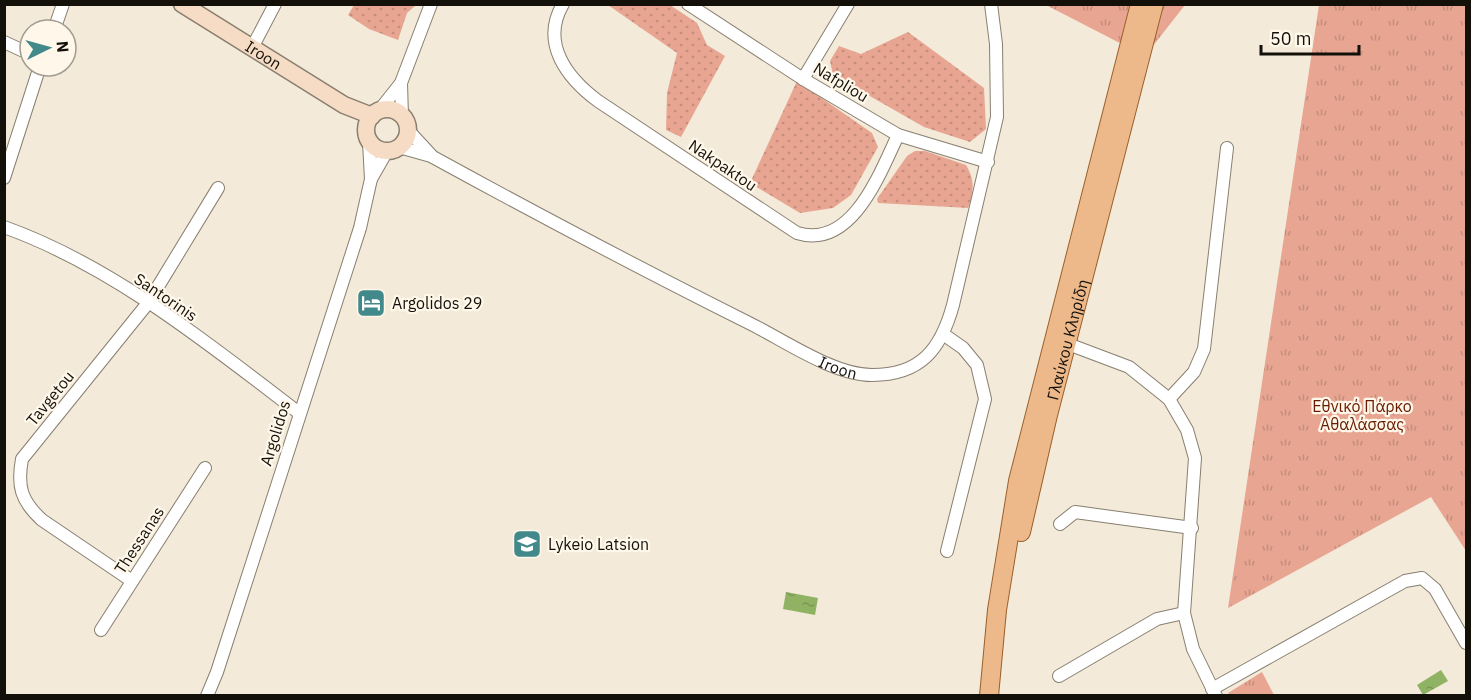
<svg xmlns="http://www.w3.org/2000/svg" width="1471" height="700" viewBox="0 0 1471 700" font-family="'IBM Plex Sans',sans-serif">
  <style>
    .grass { fill: url(#grass-dots) }
    .park { fill: url(#park-tufts) }
    .water { fill: url(#water-ripples) }
    .lines { fill: none; stroke-linecap: round; stroke-linejoin: round }
    .street-casing { stroke: #887f70; stroke-width: 14 }
    .secondary-casing { stroke: #887f70; stroke-width: 19 }
    .primary-casing { stroke: #9a602a; stroke-width: 20 }
    .street { stroke: #fff; stroke-width: 12 }
    .secondary { stroke: #f6dcc4; stroke-width: 16 }
    .primary { stroke: #eeb98a; stroke-width: 18 }
    .labels { text-anchor: middle; dominant-baseline: central; stroke-width: 4.5; stroke-linejoin: round; paint-order: stroke }
    .street-label { font-size: 16px; fill: #13100a; stroke: #fff8ea }
    .poi-label { font-size: 16px; fill: #13100a; stroke: #fff8ea; text-anchor: start }
    .park-label { font-size: 16px; fill: #681b01; stroke: #fff8ea }
  </style>
  <defs>
    <pattern id="grass-dots" width="8" height="8" patternUnits="userSpaceOnUse" patternTransform="scale(1.5)"><rect width="8" height="8" fill="#e8a592"/><path d="M2 2h.1M6 6h.1" fill="none" stroke="#c68d7d" stroke-width="1.8" stroke-linecap="round"/></pattern>
    <pattern id="park-tufts" width="24" height="20" patternUnits="userSpaceOnUse" patternTransform="scale(1.5)"><rect width="24" height="20" fill="#e8a592"/><path d="M3 7l-1-3M5 7V3M7 7l1-3M15 17l-1-3M17 17v-4M19 17l1-3" fill="none" stroke="#c68d7d"/></pattern>
    <pattern id="water-ripples" width="26" height="14" patternUnits="userSpaceOnUse" patternTransform="scale(1.5)"><rect width="26" height="14" fill="#90b263"/><path d="M2 4q2-2 4 0t4 0M15 11q2-2 4 0t4 0" fill="none" stroke="#7b9855"/></pattern>
  </defs>
  <rect width="100%" height="100%" fill="#f3ead9"/>
  <g class="grass">
    <path d="M 354,5 L 354,4 L 416,5 L 407,13 L 398,40 L 369,29 L 348,15 Z"/>
    <path d="M 608,5 L 670,5 L 697,23 L 707,45 L 725,56 L 681,137 L 666,130 L 667,93 L 677,53 Z"/>
    <path d="M 908,32 L 984,88 L 986,129 L 970,142 L 924,127 L 833,75 L 830,61 L 839,46 L 861,54 Z"/>
    <path d="M 797,81 L 872,133 L 878,147 L 851,195 L 833,208 L 800,213 L 750,183 Z"/>
    <path d="M 915,151 L 925,151 L 966,165 C 975,180 974,191 968,208 L 878,203 L 877,199 L 907,156 Z"/>
  </g>
  <g class="park">
    <path d="M 1046,5 L 1185,5 L 1145,56 Z"/>
    <path d="M 1319,5 L 1466,5 L 1466,551 L 1431,497 L 1228,608 Z"/>
    <path d="M 1262,672 L 1274,695 L 1230,695 L 1228,693 Z"/>
  </g>
  <g class="water">
    <path d="M 786,592 L 818,598 L 815,615 L 783,609 Z"/>
    <path d="M 1441,670 L 1448,681 L 1423,695 L 1417,685 Z"/>
  </g>
  <g class="lines">
    <g class="street-casing">
      <g id="street">
        <path d="M 563,4 C 540,43 567,78 598,101 L 797,233 C 852,250 880,173 898,135"/>
        <path d="M 688,4 L 803,79 L 898,135 L 988,162"/>
        <path d="M 54,30 L 63,4"/>
        <path d="M 4,42 L 30,54"/>
        <path d="M 253,46 L 275,4"/>
        <path d="M 803,79 L 848,4"/>
        <path d="M 401,83 L 402,117"/>
        <path d="M 378,112 L 401,83 L 431,4"/>
        <path d="M 407,129 L 431,155"/>
        <path id="s1" d="M 399,147 L 431,156 C 537,214 643,270 751,324 C 785,341 834,375 872,375 C 921,375 941,349 953,305 L 997,117 L 996,44 L 991,4"/>
        <path d="M 4,178 L 40,66"/>
        <path d="M 371,179 L 387,151"/>
        <path d="M 4,227 C 111,265 209,344 299,413"/>
        <path d="M 943,334 L 963,348 L 977,365 L 985,399 L 947,551"/>
        <path d="M 1060,341 L 1129,367 L 1169,399 L 1187,430 L 1195,458 L 1184,613 L 1193,649 L 1216,696"/>
        <path d="M 1169,399 L 1194,372 L 1204,349 L 1227,148"/>
        <path d="M 1060,524 L 1075,512 L 1192,528"/>
        <path d="M 132,581 L 42,520 C 21,501 17,486 22,459 L 148,303 L 218,188"/>
        <path d="M 101,630 L 205,468"/>
        <path d="M 1059,676 L 1157,619 L 1184,613"/>
        <path d="M 1212,689 L 1405,581 L 1422,578 L 1435,589 L 1466,643"/>
        <path d="M 207,696 L 217,672 L 360,228 L 371,179 L 369,142"/>
      </g>
    </g>
    <g class="secondary-casing">
      <g id="secondary">
        <path id="s2" d="M 182,4 L 344,105 L 372,116"/>
        <circle cx="387" cy="130" r="21"/>
      </g>
    </g>
    <g class="primary-casing">
      <g id="primary">
        <path id="s3" d="M 1021,532 L 1048,415 L 1154,4"/>
        <path d="M 989,696 L 997,610 L 1018,481 L 1140,4"/>
      </g>
    </g>
    <use href="#street" class="street"/>
    <use href="#secondary" class="secondary"/>
    <use href="#primary" class="primary"/>
  </g>
  <defs>
    <g id="hotel-square" transform="scale(1.5)"><rect x="-9" y="-9" width="18" height="18" rx="4" fill="#41898a" stroke="#fff8ea"/><path d="M-6-4.5h1.5V1H6V5H4.5V3h-9V5H-6ZM-4 0a1.8 1.8 0 1 1 3.6 0ZM.5 0V-2.5h3Q6-2.5 6 0Z" fill="#fff"/></g>
    <g id="school-square" transform="scale(1.5)"><rect x="-9" y="-9" width="18" height="18" rx="4" fill="#41898a" stroke="#fff8ea"/><path d="M0-5L7-2L0 1L-7-2ZM-4 1L0 2.5L4 1V4Q0 6-4 4Z" fill="#fff"/></g>
  </defs>
  <g fill-rule="evenodd">
    <use href="#hotel-square" x="371" y="303"/>
    <use href="#school-square" x="527" y="544"/>
  </g>
  <g class="labels">
    <g class="street-label">
      <text stroke="none"><textPath href="#s2" startOffset="96">Iroon</textPath></text>
      <text transform="translate(841 82) rotate(31)">Nafpliou</text>
      <text transform="translate(723 165) rotate(34)">Nakpaktou</text>
      <text transform="translate(166 297) rotate(34)">Santorinis</text>
      <text stroke="none"><textPath href="#s3" startOffset="198">Γλαύκου Κληρίδη</textPath></text>
      <text stroke="none"><textPath href="#s1" startOffset="492">Iroon</textPath></text>
      <text transform="translate(50 398) rotate(-51)">Tavgetou</text>
      <text transform="translate(275 433) rotate(-73)">Argolidos</text>
      <text transform="translate(139 540) rotate(-57)">Thessanas</text>
    </g>
    <g class="poi-label">
      <text x="392" y="303">Argolidos 29</text>
      <text x="548" y="544">Lykeio Latsion</text>
    </g>
    <g class="park-label">
      <text x="1362" y="406">Εθνικό Πάρκο<tspan x="1362" dy="18">Αθαλάσσας</tspan></text>
    </g>
  </g>
  <rect width="1471" height="700" fill="none" stroke="#13100a" stroke-width="12"/>
  <g transform="translate(48 48) rotate(85)"><circle r="28" fill="#fff8ea" stroke="#a19b90" stroke-width="1.5"/>
  <path d="M0-4.5L10 22L0 15L-10 22Z" fill="#41898a"/>
  <text y="-9" font-size="16" font-weight="bold" text-anchor="middle" fill="#13100a">N</text>
  </g>
  <path d="M1261 45v9h98v-9" fill="none" stroke="#13100a" stroke-width="3"/>
  <text x="1270" y="45" font-size="18" fill="#13100a" stroke="#fff8ea" stroke-width="4.5" paint-order="stroke">50 m</text>
</svg>
